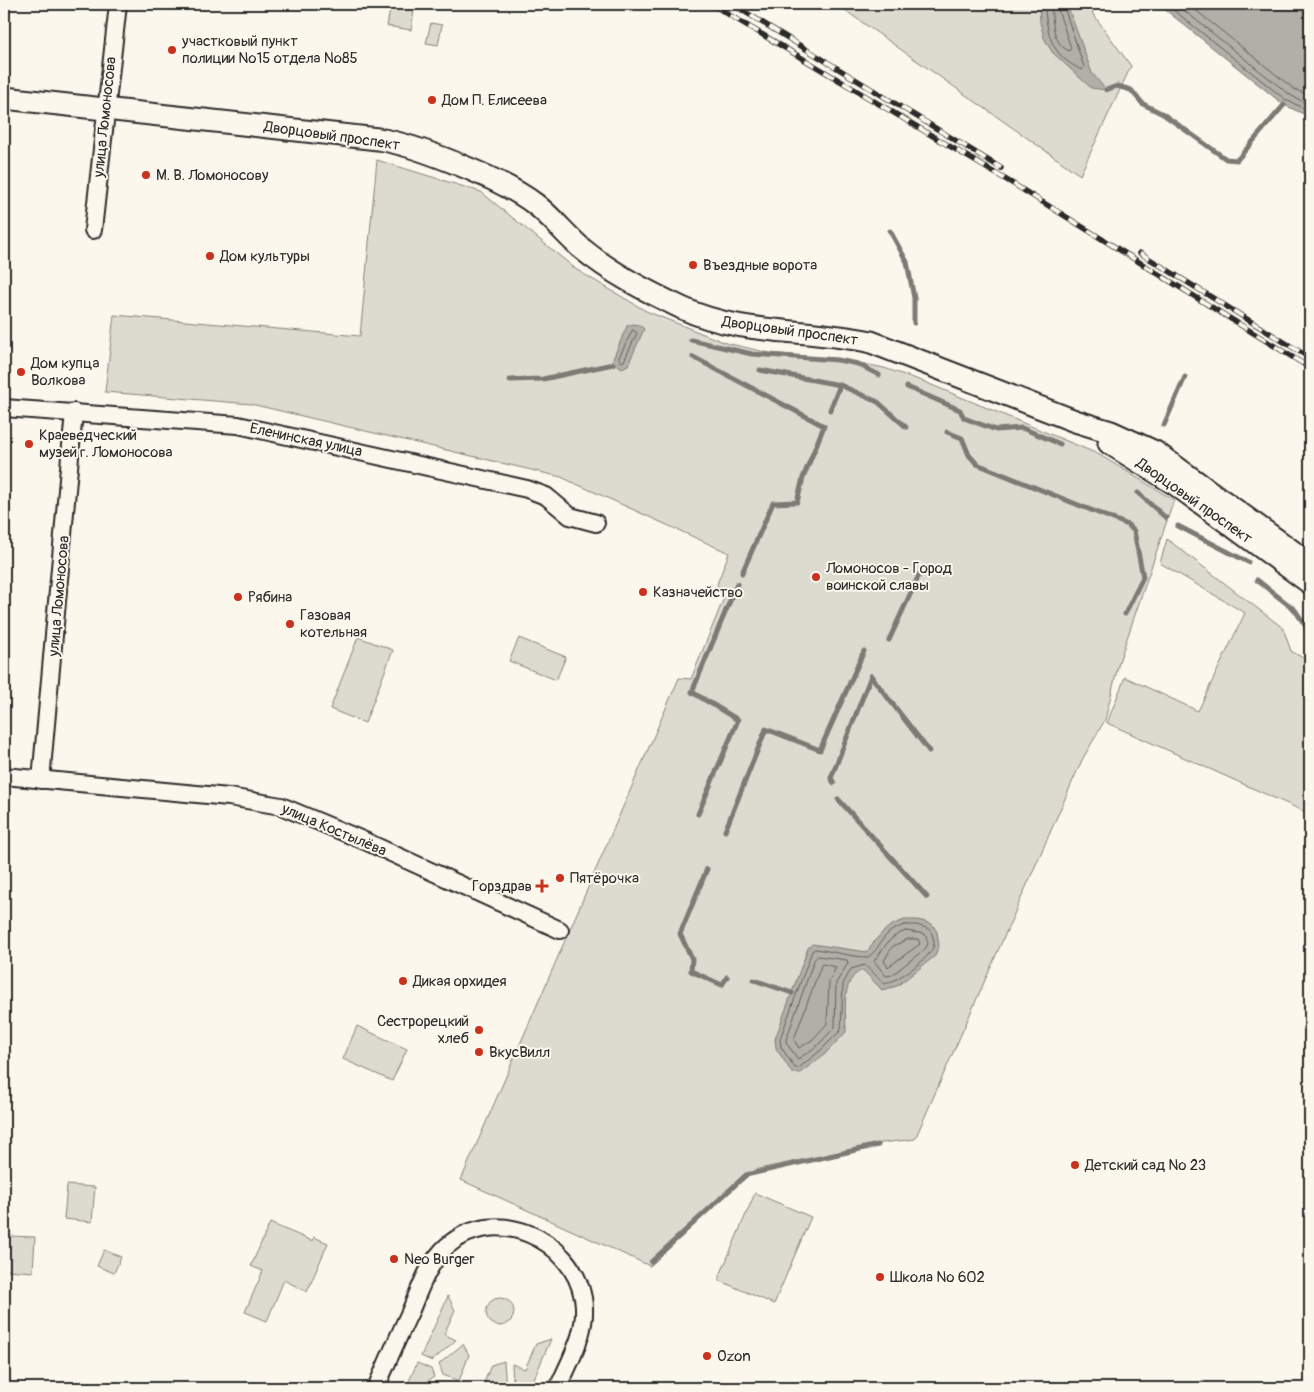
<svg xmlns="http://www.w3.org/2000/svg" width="1314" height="1392" viewBox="0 0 1314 1392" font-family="Pangolin,sans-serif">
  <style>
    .green { fill: #dddad0; stroke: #84827e }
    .water { fill: #b1afa7; stroke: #7b7a75 }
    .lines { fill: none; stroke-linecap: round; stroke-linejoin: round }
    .shore { stroke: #61605d; stroke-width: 1 }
    .stream { stroke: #7b7a75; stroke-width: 5 }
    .minor-casing { stroke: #2b2b2b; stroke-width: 20 }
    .major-casing { stroke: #2b2b2b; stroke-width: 25 }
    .minor { stroke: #fbf7ec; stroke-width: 16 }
    .major { stroke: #fbf7ec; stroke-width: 21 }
    .rail-casing { stroke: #2b2b2b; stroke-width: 5.5 }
    .rail { stroke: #fbf7ec; stroke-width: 4; stroke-dasharray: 11; stroke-linecap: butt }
    .poi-dot { fill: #c8321e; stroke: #fbf7ec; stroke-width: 2 }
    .labels { text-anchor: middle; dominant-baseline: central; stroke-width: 4; stroke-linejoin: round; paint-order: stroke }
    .poi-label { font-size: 15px; fill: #2b2b2b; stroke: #fbf7ec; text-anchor: start }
    .street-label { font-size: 15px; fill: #2b2b2b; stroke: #fbf7ec }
  </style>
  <rect width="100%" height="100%" fill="#fbf7ec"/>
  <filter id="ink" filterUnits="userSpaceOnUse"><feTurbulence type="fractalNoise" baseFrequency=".02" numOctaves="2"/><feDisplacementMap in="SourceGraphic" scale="10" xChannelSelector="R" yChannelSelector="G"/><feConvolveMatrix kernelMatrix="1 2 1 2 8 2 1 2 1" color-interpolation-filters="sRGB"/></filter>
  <g filter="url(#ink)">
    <g class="green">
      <path d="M 391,4 L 415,4 L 411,30 L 387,26 Z"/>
      <path d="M 836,4 L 1091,4 L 1093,14 L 1131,66 L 1080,175 Z"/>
      <path d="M 431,23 L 442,25 L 438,45 L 426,43 Z"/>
      <path d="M 377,160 L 481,192 L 577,270 L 646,311 L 726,343 L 770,353 L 845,360 L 884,368 L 922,381 L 1098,454 L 1174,500 L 1119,662 L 1105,720 L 1082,760 L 915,1139 L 882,1143 L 754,1170 L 650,1266 L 461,1180 L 679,678 L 691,679 L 724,598 L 717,584 L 729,553 L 561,477 L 251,404 L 105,392 L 114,315 L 360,336 Z"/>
      <path d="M 1167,539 L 1283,628 L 1291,651 L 1310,662 L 1310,814 L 1107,723 L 1125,677 L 1198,711 L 1245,613 L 1160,563 Z"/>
      <path d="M 358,637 L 393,650 L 365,723 L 330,709 Z"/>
      <path d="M 519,638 L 566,657 L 556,680 L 509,661 Z"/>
      <path d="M 357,1026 L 407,1049 L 392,1081 L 343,1059 Z"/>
      <path d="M 67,1185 L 95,1187 L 92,1222 L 64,1219 Z"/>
      <path d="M 755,1193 L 811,1217 L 774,1304 L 718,1280 Z"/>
      <path d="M 270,1223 L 312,1241 L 314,1237 L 328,1243 L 307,1292 L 284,1280 L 267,1321 L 245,1312 L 263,1271 L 251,1266 Z"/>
      <path d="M 8,1236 L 35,1237 L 33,1272 L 6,1270 Z"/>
      <path d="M 104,1250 L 121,1257 L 114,1273 L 97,1266 Z"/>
      <path d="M 448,1296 L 455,1310 L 444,1334 L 456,1340 L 432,1361 L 421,1356 Z"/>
      <circle cx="500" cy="1312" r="14"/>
      <path d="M 551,1339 L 530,1388 L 513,1388 L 512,1364 L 525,1369 L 536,1344 Z"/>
      <path d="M 463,1344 L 469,1355 L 459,1381 L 443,1375 L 439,1364 Z"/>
      <path d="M 504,1361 L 506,1388 L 482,1388 L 491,1365 Z"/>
      <path d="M 417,1363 L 431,1369 L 434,1377 L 418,1388 L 406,1388 Z"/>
    </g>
    <g class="water">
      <path d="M 1039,4 L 1067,4 L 1092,73 L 1106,90 L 1091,88 L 1052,52 L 1044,38 L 1040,22 Z"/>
      <path d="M 1158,4 L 1310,4 L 1310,117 L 1284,105 Z"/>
      <path d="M 633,324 L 639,325 L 644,329 L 628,365 L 622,368 L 612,361 L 627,326 Z"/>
      <path d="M 905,920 L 918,920 L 932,924 L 937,932 L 939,945 L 935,956 L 897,986 L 882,990 L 863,970 C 840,978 846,1012 846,1032 L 825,1054 L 800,1073 L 792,1073 L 776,1048 L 775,1039 L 808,948 L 812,944 L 867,952 C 878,936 886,925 905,920 Z"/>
    </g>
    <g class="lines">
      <g class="shore">
        <path d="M 1044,4 C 1048,35 1050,55 1082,70 L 1084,67 L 1063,4"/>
        <path d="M 1051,4 C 1053,21 1051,42 1069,51 L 1071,48 L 1056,4"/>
        <path d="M 1166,4 L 1286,100 L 1310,111"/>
        <path d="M 1176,4 L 1290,95 L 1310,105"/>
        <path d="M 1188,4 L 1294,89 L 1310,96"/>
        <path d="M 633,330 L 637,333 L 624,361 L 621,362 L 619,358 Z"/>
        <path d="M 905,925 L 917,925 L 929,929 C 932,933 934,939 934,944 C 933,957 897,981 885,984 L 865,965 L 851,969 L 843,984 L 841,1030 L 821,1050 L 799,1068 L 795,1068 L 781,1047 L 780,1039 L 812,951 L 815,949 C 832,951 851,957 868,957 C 884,946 878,933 905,925 Z"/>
        <path d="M 906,931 L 925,934 L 928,943 L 926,948 L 892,975 L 886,976 L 874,961 C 885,948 888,936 906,931 Z"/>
        <path d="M 908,939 L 918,939 L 920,944 L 888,967 L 884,961 L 892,947 Z"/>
        <path d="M 818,956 L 847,960 L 848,963 L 836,983 L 835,1027 L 817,1046 L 798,1059 L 787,1044 L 786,1040 L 814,960 Z"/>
        <path d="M 822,964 L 836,967 L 829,982 L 827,1024 L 812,1040 L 799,1048 L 794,1040 Z"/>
      </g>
      <g class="stream">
        <path d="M 1106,90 L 1117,86 L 1131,90 L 1143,104 L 1163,114 L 1226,159 L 1237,160 L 1284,105"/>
        <path d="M 890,231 L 907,262 L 914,298 L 914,323"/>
        <path d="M 691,340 L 752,354 L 838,360 L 858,364 L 879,375"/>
        <path d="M 693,357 L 824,426 L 803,478 L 797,502 L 773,503 L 742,573"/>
        <path d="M 760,370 L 840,385 L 878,402 L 906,427"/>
        <path d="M 510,380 L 543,379 L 613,364"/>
        <path d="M 907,387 L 960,410 L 964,418 L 996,430 L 1022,428 L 1060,444"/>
        <path d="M 830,410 L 840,385"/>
        <path d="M 1164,425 L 1185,377"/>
        <path d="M 947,432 L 962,438 L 969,455 L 977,464 L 1128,525 L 1134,531 L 1143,577 L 1125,614"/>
        <path d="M 1138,493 L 1166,518"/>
        <path d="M 1178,526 L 1248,562"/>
        <path d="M 1257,580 L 1295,610 L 1309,631"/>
        <path d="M 889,640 L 920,573"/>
        <path d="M 871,676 L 929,751"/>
        <path d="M 834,783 L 831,778 L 871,676"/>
        <path d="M 838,799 L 927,897"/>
        <path d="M 698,814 L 738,720 L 692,692 L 737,584"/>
        <path d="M 725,831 L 766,729 L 820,750 L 864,651"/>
        <path d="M 707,869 L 680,934 L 692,959 L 691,971 L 722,985 L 727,977"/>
        <path d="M 754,980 L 792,993"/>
        <path d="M 651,1262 L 746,1175 L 878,1145"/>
      </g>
      <g class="minor-casing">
        <g id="minor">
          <path d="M 93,230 L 118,4"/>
          <path d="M 4,408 L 238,425 L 527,489 L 546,496 L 570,516 L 596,523"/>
          <path d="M 4,776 L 229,797 L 281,806 L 367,842 L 560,930"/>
          <path d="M 41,780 L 74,412"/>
          <path d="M 376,1388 C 387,1363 398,1337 410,1312 C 420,1289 428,1263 447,1246 C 495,1204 572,1238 583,1298 C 589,1330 570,1360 558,1388"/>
        </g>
      </g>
      <g class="major-casing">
        <g id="major">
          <path d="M 4,98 L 378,139 C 417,145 504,180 535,204 C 552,217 565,234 581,248 C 611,273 646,291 682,308 C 741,336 809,328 871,342 L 1075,421 L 1111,432 L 1155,452 L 1310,564"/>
          <path d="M 1109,443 L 1175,484 L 1310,583"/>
        </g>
      </g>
      <use href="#minor" class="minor"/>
      <use href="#major" class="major"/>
      <g class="rail-casing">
        <g id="rail">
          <path d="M 711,4 L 1015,185 L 1310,368"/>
          <path d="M 732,4 L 1001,168"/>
          <path d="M 1140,253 L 1310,358"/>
        </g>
      </g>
      <use href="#rail" class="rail"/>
    </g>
  </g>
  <g class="poi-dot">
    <circle cx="172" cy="50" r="5"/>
    <circle cx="432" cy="100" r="5"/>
    <circle cx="146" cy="175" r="5"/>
    <circle cx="210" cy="256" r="5"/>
    <circle cx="693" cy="265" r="5"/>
    <circle cx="21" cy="372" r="5"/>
    <circle cx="29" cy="444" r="5"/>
    <circle cx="816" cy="577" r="5"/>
    <circle cx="643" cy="592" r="5"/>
    <circle cx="238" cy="597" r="5"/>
    <circle cx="290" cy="624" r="5"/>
    <circle cx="560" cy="878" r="5"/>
    <path d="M539.5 878.5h5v5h5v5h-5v5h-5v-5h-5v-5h5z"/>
    <circle cx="403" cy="981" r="5"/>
    <circle cx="479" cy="1030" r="5"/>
    <circle cx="479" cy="1052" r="5"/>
    <circle cx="1075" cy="1165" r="5"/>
    <circle cx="394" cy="1259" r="5"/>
    <circle cx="880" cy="1277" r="5"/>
    <circle cx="707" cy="1356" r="5"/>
  </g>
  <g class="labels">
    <g class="poi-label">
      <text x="182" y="41">участковый пункт<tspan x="182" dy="17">полиции №15 отдела №85</tspan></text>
      <text x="442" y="100">Дом П. Елисеева</text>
      <text x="156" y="175">М. В. Ломоносову</text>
      <text x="220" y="256">Дом культуры</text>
      <text x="703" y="265">Въездные ворота</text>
      <text x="31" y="363">Дом купца<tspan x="31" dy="17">Волкова</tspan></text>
      <text x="39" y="435">Краеведческий<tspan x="39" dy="17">музей г. Ломоносова</tspan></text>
      <text x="826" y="568">Ломоносов - Город<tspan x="826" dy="17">воинской славы</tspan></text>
      <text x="653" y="592">Казначейство</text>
      <text x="248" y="597">Рябина</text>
      <text x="300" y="615">Газовая<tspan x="300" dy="17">котельная</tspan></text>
      <text x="570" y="878">Пятёрочка</text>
      <text x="532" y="886" text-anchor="end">Горздрав</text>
      <text x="413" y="981">Дикая орхидея</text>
      <text x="469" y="1021" text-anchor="end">Сестрорецкий<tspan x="469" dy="17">хлеб</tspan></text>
      <text x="489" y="1052">ВкусВилл</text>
      <text x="1085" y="1165">Детский сад № 23</text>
      <text x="404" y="1259">Neo Burger</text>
      <text x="890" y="1277">Школа № 602</text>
      <text x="717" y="1356">Ozon</text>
    </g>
    <g class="street-label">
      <text transform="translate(105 117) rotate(-84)">улица Ломоносова</text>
      <text transform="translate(332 136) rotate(8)">Дворцовый проспект</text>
      <text transform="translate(790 331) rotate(8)">Дворцовый проспект</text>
      <text transform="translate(306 440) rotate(12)">Еленинская улица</text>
      <text transform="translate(1194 501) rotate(35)">Дворцовый проспект</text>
      <text transform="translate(59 596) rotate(-85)">улица Ломоносова</text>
      <text transform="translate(334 830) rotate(23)">улица Костылёва</text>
    </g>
  </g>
  <rect width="1314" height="1392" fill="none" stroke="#fbf7ec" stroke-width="20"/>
  <rect x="10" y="10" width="1294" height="1372" fill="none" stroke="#2b2b2b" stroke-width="2" filter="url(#ink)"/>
</svg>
